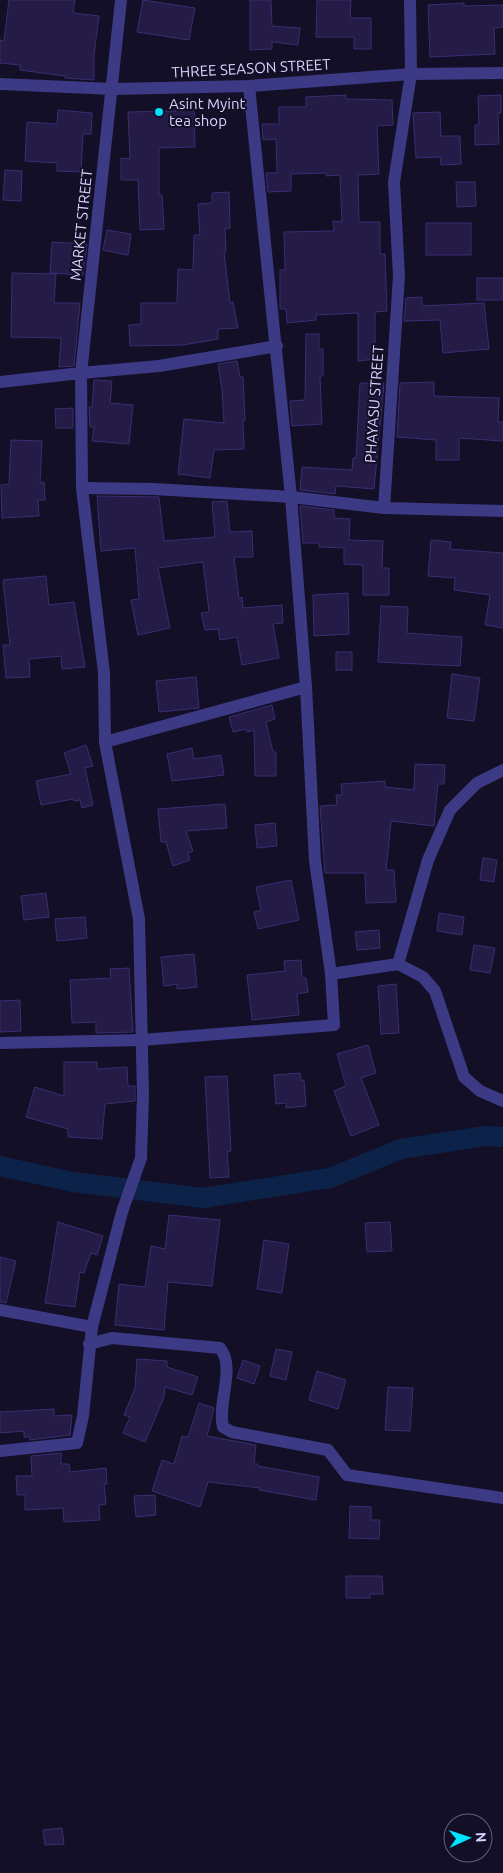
<svg xmlns="http://www.w3.org/2000/svg" width="503" height="1873" viewBox="0 0 503 1873" font-family="Ubuntu,sans-serif">
  <style>
    .lines { fill: none; stroke-linecap: round; stroke-linejoin: round }
    .canal { stroke: #0c2248; stroke-width: 20 }
    .building { fill: #241b47; stroke: #3b2d73 }
    .minor { stroke: #3d3a85; stroke-width: 12 }
    .poi-dot { fill: #00e5ff; stroke: #130f26; stroke-width: 2 }
    .labels { text-anchor: middle; dominant-baseline: central; stroke-width: 4; stroke-linejoin: round; paint-order: stroke }
    .street-label { font-size: 15px; fill: #d9d4ff; stroke: #130f26 }
    .poi-label { font-size: 15px; fill: #d9d4ff; stroke: #130f26; text-anchor: start }
  </style>
  <rect width="100%" height="100%" fill="#130f26"/>
  <g class="lines">
    <path class="canal" d="M 0,1166 L 73,1182 L 203,1198 L 330,1178 L 401,1149 L 485,1136 L 503,1137"/>
  </g>
  <g class="building">
    <path d="M 9,0 L 75,0 L 73,13 L 99,16 L 94,55 L 94,80 L 65,78 L 65,76 L 20,70 L 20,65 L 0,63 L 0,40 L 4,41 Z"/>
    <path d="M 143,0 L 195,8 L 189,40 L 137,32 Z"/>
    <path d="M 250,0 L 271,0 L 272,26 L 300,28 L 298,45 L 272,42 L 272,49 L 250,50 Z"/>
    <path d="M 317,0 L 351,0 L 350,18 L 371,18 L 371,49 L 354,49 L 354,37 L 316,37 Z"/>
    <path d="M 464,3 L 464,6 L 503,5 L 503,27 L 494,28 L 495,54 L 430,57 L 428,5 Z"/>
    <path d="M 346,95 L 346,99 L 392,100 L 393,125 L 377,126 L 379,174 L 358,175 L 359,222 L 380,222 L 380,254 L 385,254 L 387,311 L 375,312 L 375,359 L 358,361 L 358,313 L 316,315 L 316,320 L 287,323 L 286,309 L 280,309 L 280,270 L 285,270 L 284,232 L 334,231 L 333,221 L 342,222 L 340,175 L 326,176 L 326,173 L 291,174 L 291,191 L 268,192 L 266,173 L 277,173 L 276,139 L 263,140 L 262,124 L 279,124 L 279,107 L 306,107 L 306,97 Z"/>
    <path d="M 501,95 L 501,113 L 498,113 L 499,144 L 475,145 L 475,125 L 479,125 L 478,96 Z"/>
    <path d="M 194,106 L 195,147 L 159,148 L 159,195 L 162,195 L 164,229 L 140,230 L 138,180 L 121,180 L 121,158 L 130,159 L 128,112 L 176,111 L 176,107 Z"/>
    <path d="M 58,110 L 92,113 L 91,134 L 83,134 L 81,172 L 57,171 L 57,163 L 25,161 L 27,122 L 57,124 Z"/>
    <path d="M 440,112 L 441,136 L 460,136 L 461,164 L 441,165 L 440,157 L 416,158 L 413,113 Z"/>
    <path d="M 5,170 L 22,171 L 21,201 L 3,200 Z"/>
    <path d="M 456,182 L 475,182 L 476,206 L 457,207 Z"/>
    <path d="M 229,192 L 230,228 L 225,229 L 226,252 L 224,252 L 230,303 L 233,302 L 238,328 L 218,329 L 218,339 L 183,345 L 130,346 L 129,325 L 141,324 L 141,303 L 177,303 L 178,269 L 193,270 L 194,235 L 200,235 L 198,204 L 212,203 L 212,193 Z"/>
    <rect x="426" y="223" width="45" height="32"/>
    <path d="M 107,230 L 131,234 L 128,255 L 103,250 Z"/>
    <path d="M 52,242 L 87,244 L 83,275 L 50,273 Z"/>
    <path d="M 12,273 L 56,274 L 54,303 L 80,303 L 74,366 L 59,367 L 61,338 L 11,337 Z"/>
    <rect x="477" y="278" width="26" height="22"/>
    <path d="M 422,297 L 422,306 L 484,303 L 489,349 L 443,353 L 440,320 L 404,321 L 406,298 Z"/>
    <path d="M 306,334 L 319,334 L 319,349 L 323,349 L 323,376 L 320,376 L 322,424 L 292,426 L 290,401 L 305,400 Z"/>
    <path d="M 237,361 L 240,377 L 243,377 L 245,420 L 243,420 L 244,449 L 214,450 L 210,478 L 178,474 L 184,419 L 224,423 L 222,390 L 218,364 Z"/>
    <path d="M 94,380 L 112,381 L 110,403 L 133,405 L 129,444 L 92,441 L 94,427 L 90,427 L 89,407 L 92,407 Z"/>
    <path d="M 434,382 L 434,396 L 499,398 L 498,422 L 503,422 L 503,441 L 459,438 L 459,460 L 436,460 L 436,440 L 397,437 L 400,383 Z"/>
    <path d="M 360,383 L 384,383 L 374,489 L 336,486 L 335,494 L 300,490 L 302,467 L 352,470 L 353,458 L 356,458 Z"/>
    <path d="M 73,408 L 73,428 L 56,428 L 55,409 Z"/>
    <path d="M 11,440 L 42,441 L 40,483 L 44,482 L 45,500 L 38,500 L 39,516 L 2,518 L 1,485 L 9,484 Z"/>
    <path d="M 97,496 L 159,497 L 164,541 L 215,537 L 212,502 L 227,501 L 230,532 L 252,531 L 253,557 L 234,557 L 239,598 L 242,597 L 243,608 L 282,605 L 283,623 L 273,624 L 279,658 L 242,665 L 237,637 L 220,640 L 218,629 L 205,630 L 201,613 L 209,612 L 203,562 L 158,568 L 170,628 L 138,635 L 131,600 L 139,599 L 135,548 L 101,551 Z"/>
    <path d="M 300,506 L 334,510 L 334,518 L 350,519 L 349,540 L 383,541 L 382,568 L 389,568 L 389,595 L 363,595 L 363,565 L 344,564 L 344,548 L 319,547 L 319,543 L 303,543 Z"/>
    <path d="M 431,540 L 451,542 L 450,549 L 503,553 L 503,628 L 485,625 L 490,595 L 454,590 L 455,578 L 428,576 Z"/>
    <path d="M 46,576 L 49,605 L 74,602 L 85,667 L 62,669 L 61,656 L 29,659 L 30,677 L 6,678 L 3,645 L 10,645 L 3,580 Z"/>
    <path d="M 348,593 L 349,634 L 314,636 L 313,595 Z"/>
    <path d="M 381,606 L 408,607 L 407,633 L 462,637 L 460,666 L 378,662 Z"/>
    <rect x="336" y="652" width="16" height="18"/>
    <path d="M 452,674 L 480,678 L 474,721 L 447,718 Z"/>
    <path d="M 196,677 L 199,708 L 159,712 L 156,681 Z"/>
    <path d="M 272,705 L 275,719 L 266,722 L 273,752 L 276,752 L 276,776 L 255,776 L 254,730 L 247,732 L 246,729 L 233,732 L 229,717 Z"/>
    <path d="M 86,745 L 93,766 L 85,768 L 93,805 L 82,808 L 80,800 L 74,801 L 73,799 L 41,805 L 36,781 L 71,774 L 64,753 Z"/>
    <path d="M 192,748 L 194,759 L 221,755 L 224,775 L 172,781 L 167,754 Z"/>
    <path d="M 415,764 L 445,765 L 444,784 L 438,784 L 434,826 L 391,821 L 386,870 L 394,870 L 396,902 L 366,903 L 365,873 L 325,873 L 320,806 L 337,805 L 336,795 L 342,795 L 341,784 L 385,781 L 385,787 L 414,790 Z"/>
    <path d="M 225,804 L 227,828 L 186,831 L 193,851 L 188,853 L 190,860 L 173,866 L 166,842 L 161,842 L 158,809 Z"/>
    <path d="M 275,823 L 277,846 L 257,848 L 255,825 Z"/>
    <path d="M 483,858 L 497,860 L 494,882 L 480,880 Z"/>
    <path d="M 291,880 L 299,920 L 258,929 L 254,912 L 261,910 L 256,887 Z"/>
    <path d="M 46,893 L 49,917 L 24,920 L 21,896 Z"/>
    <path d="M 439,913 L 464,917 L 462,935 L 437,931 Z"/>
    <path d="M 85,917 L 87,938 L 57,941 L 55,919 Z"/>
    <path d="M 379,930 L 380,948 L 357,950 L 355,932 Z"/>
    <path d="M 474,945 L 495,948 L 490,973 L 470,970 Z"/>
    <path d="M 194,954 L 197,987 L 177,989 L 177,984 L 164,986 L 161,957 Z"/>
    <path d="M 301,960 L 302,978 L 306,978 L 308,992 L 297,994 L 299,1015 L 252,1020 L 247,975 L 285,971 L 284,961 Z"/>
    <path d="M 129,968 L 133,1032 L 96,1033 L 96,1022 L 72,1023 L 70,980 L 111,978 L 110,969 Z"/>
    <path d="M 396,984 L 399,1033 L 381,1034 L 378,986 Z"/>
    <path d="M 20,1000 L 21,1031 L 0,1032 L 0,1001 Z"/>
    <path d="M 368,1045 L 376,1073 L 361,1078 L 379,1125 L 351,1136 L 334,1091 L 346,1086 L 337,1054 Z"/>
    <path d="M 64,1062 L 97,1062 L 97,1069 L 127,1067 L 128,1086 L 135,1086 L 135,1101 L 105,1104 L 102,1139 L 68,1137 L 68,1129 L 26,1117 L 35,1087 L 64,1096 Z"/>
    <path d="M 300,1073 L 301,1081 L 304,1080 L 306,1106 L 286,1108 L 286,1103 L 276,1104 L 274,1075 Z"/>
    <path d="M 227,1076 L 231,1151 L 227,1152 L 229,1177 L 210,1178 L 205,1077 Z"/>
    <path d="M 169,1215 L 220,1220 L 212,1286 L 168,1282 L 164,1330 L 115,1325 L 119,1284 L 145,1287 L 151,1246 L 165,1249 Z"/>
    <path d="M 58,1222 L 103,1236 L 97,1255 L 91,1253 L 84,1273 L 80,1272 L 75,1307 L 45,1303 Z"/>
    <path d="M 390,1222 L 392,1251 L 367,1252 L 365,1223 Z"/>
    <path d="M 264,1240 L 289,1244 L 282,1293 L 257,1289 Z"/>
    <path d="M 0,1257 L 16,1261 L 6,1303 L 0,1302 Z"/>
    <path d="M 276,1349 L 292,1352 L 286,1380 L 270,1376 Z"/>
    <path d="M 137,1359 L 167,1361 L 167,1367 L 198,1377 L 192,1395 L 165,1387 L 164,1397 L 145,1442 L 123,1433 L 130,1417 L 124,1415 L 135,1388 Z"/>
    <path d="M 243,1360 L 260,1366 L 254,1384 L 237,1378 Z"/>
    <path d="M 317,1371 L 346,1380 L 338,1409 L 309,1400 Z"/>
    <path d="M 388,1387 L 413,1388 L 410,1431 L 385,1430 Z"/>
    <path d="M 199,1403 L 214,1408 L 207,1436 L 256,1445 L 254,1464 L 258,1464 L 258,1466 L 319,1477 L 316,1500 L 259,1490 L 260,1488 L 208,1482 L 200,1507 L 152,1491 L 162,1460 L 174,1464 L 182,1436 L 188,1437 Z"/>
    <path d="M 54,1409 L 54,1416 L 72,1415 L 70,1435 L 30,1440 L 30,1437 L 24,1437 L 24,1431 L 0,1433 L 0,1412 Z"/>
    <path d="M 61,1453 L 61,1464 L 69,1464 L 70,1472 L 106,1468 L 107,1484 L 104,1484 L 106,1504 L 99,1505 L 100,1520 L 64,1522 L 63,1508 L 25,1510 L 25,1495 L 17,1495 L 16,1476 L 32,1476 L 31,1456 Z"/>
    <path d="M 155,1495 L 156,1515 L 136,1517 L 134,1496 Z"/>
    <path d="M 350,1506 L 371,1507 L 371,1520 L 380,1520 L 379,1539 L 349,1538 Z"/>
    <path d="M 346,1576 L 382,1576 L 383,1594 L 370,1594 L 370,1598 L 346,1598 Z"/>
    <path d="M 62,1828 L 64,1844 L 45,1845 L 43,1830 Z"/>
  </g>
  <g class="lines">
    <g class="minor">
      <path d="M 0,84 L 112,89 L 249,86 L 411,74 L 503,73"/>
      <path d="M 0,382 L 81,373 L 121,0"/>
      <path d="M 82,488 L 154,489 L 291,497 L 384,508 L 503,511"/>
      <path d="M 384,508 L 399,276 L 394,182 L 411,74 L 410,0"/>
      <path d="M 105,742 L 306,687"/>
      <path d="M 398,964 L 428,860 L 450,810 L 477,783 L 503,770"/>
      <path d="M 331,974 L 398,964 L 423,977 L 435,991 L 464,1077 L 480,1091 L 503,1101"/>
      <path d="M 0,1043 L 142,1040 L 334,1025 L 331,974 L 315,861 L 306,687 L 291,497 L 249,86"/>
      <path d="M 0,1310 L 92,1327"/>
      <path d="M 89,1344 L 112,1338 L 220,1348 C 236,1367 217,1403 223,1427 L 232,1432 L 328,1450 L 347,1475 L 503,1498"/>
      <path d="M 0,1451 L 77,1443 L 83,1416 L 92,1327 L 122,1212 L 141,1158 L 143,1095 L 139,919 L 105,742 L 104,673 L 82,488 L 81,373 L 159,366 L 277,346"/>
    </g>
  </g>
  <circle class="poi-dot" cx="159" cy="112" r="5"/>
  <g class="labels">
    <g class="street-label">
      <text transform="translate(251 68) rotate(-3)">THREE SEASON STREET</text>
      <text transform="translate(81 225) rotate(-84)">MARKET STREET</text>
      <text transform="translate(374 404) rotate(-86)">PHAYASU STREET</text>
    </g>
    <g class="poi-label">
      <text x="169" y="103">Asint Myint<tspan x="169" dy="17">tea shop</tspan></text>
    </g>
  </g>
  <g transform="translate(468 1838) rotate(87)"><circle r="24" fill="#130f26" stroke="#625e7d"/>
  <path d="M0-4L9 19L0 12L-9 19Z" fill="#00e5ff"/>
  <text y="-8" font-size="14" font-weight="bold" text-anchor="middle" fill="#d9d4ff">N</text>
  </g>
</svg>
